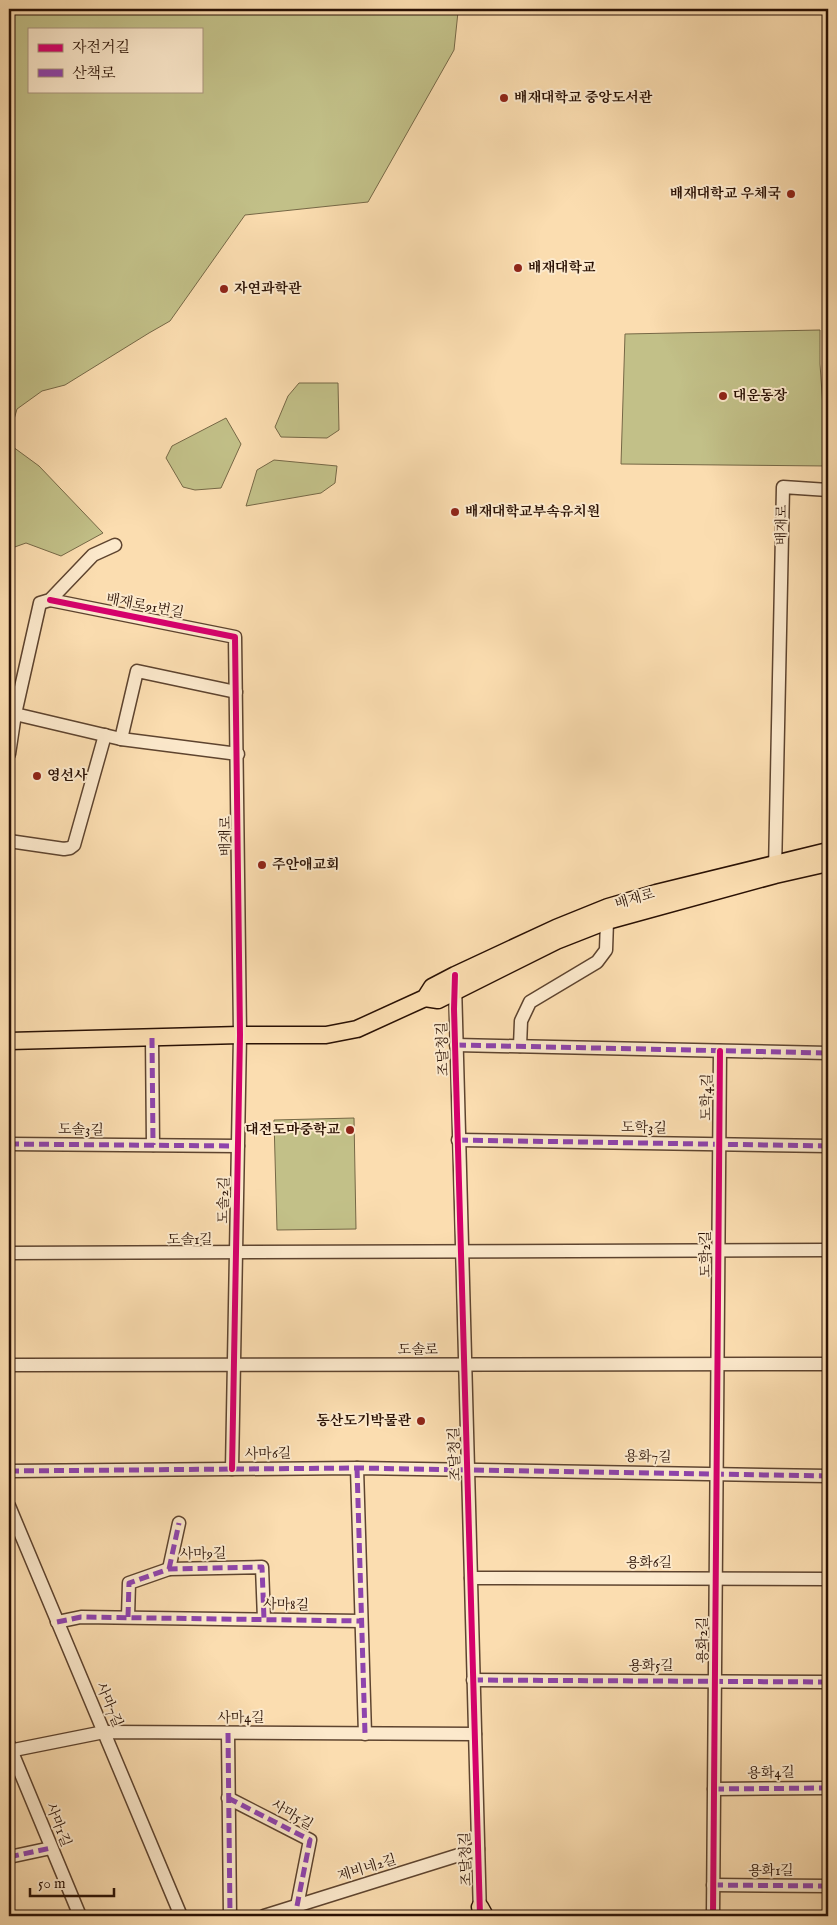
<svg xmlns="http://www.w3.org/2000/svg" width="837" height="1925" viewBox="0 0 837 1925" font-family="'IM FELL English','Noto Serif KR',serif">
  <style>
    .green { fill: #c2c088; stroke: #766846; fill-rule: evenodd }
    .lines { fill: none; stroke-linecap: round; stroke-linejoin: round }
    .minor-casing { stroke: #5e442f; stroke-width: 15 }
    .major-casing { stroke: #2a1104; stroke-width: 19 }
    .minor { stroke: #fce9cc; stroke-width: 12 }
    .major { stroke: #fbddb0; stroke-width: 16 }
    .quiet { stroke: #8e44ad; stroke-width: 5; stroke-dasharray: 10 5; stroke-linecap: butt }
    .cycleway-casing { stroke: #fce9cc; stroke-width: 9 }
    .cycleway { stroke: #d6006c; stroke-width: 6 }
    .poi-dot { fill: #8f2418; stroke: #fce9cc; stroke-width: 2 }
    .labels { text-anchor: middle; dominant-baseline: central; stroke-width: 4; stroke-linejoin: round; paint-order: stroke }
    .poi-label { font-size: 14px; font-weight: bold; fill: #2a1104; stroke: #fce9cc; text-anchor: start }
    .street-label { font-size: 14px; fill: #2a1104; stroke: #fce9cc }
  </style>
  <rect width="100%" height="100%" fill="#fbddb0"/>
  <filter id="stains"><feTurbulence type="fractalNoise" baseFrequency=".004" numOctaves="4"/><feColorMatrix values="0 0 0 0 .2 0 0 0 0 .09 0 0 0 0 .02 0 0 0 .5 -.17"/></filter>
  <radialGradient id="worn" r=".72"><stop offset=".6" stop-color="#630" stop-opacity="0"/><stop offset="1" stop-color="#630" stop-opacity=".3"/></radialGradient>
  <g class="green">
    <path d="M 9,9 L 462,9 L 458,12 L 454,50 L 368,202 L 245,215 L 170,321 L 149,333 L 65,385 L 42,391 L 17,409 L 9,437 ZM 29,29 L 201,29 L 201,91 L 29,91 Z"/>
    <path d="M 820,330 L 820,364 L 827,466 L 621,464 L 625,334 Z"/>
    <path d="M 299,383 L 338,383 L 339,430 L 327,438 L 281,437 L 275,427 L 288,396 Z"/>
    <path d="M 226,418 L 241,444 L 221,488 L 195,490 L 183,487 L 166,458 L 172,446 Z"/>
    <path d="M 9,444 L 39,466 L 103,533 L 61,556 L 26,543 L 9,549 Z"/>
    <path d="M 274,460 L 337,466 L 335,483 L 321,493 L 246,506 L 257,470 Z"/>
    <path d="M 354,1118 L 356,1229 L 277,1230 L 274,1120 Z"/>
  </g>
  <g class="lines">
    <g class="minor-casing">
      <g id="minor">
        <path d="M 50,600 L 235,637 L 240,1035 L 232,1469"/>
        <path d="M 15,714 L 121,739 L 238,754"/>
        <path d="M 121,739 L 137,671 L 236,692"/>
        <path d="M 9,754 L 15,714 L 40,603 L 50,600 L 93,555 L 115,545"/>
        <path d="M 9,841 L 64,849 L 70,848 L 74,845 L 105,735"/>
        <path d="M 775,871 L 783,487 L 828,490"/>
        <path d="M 455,984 L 480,1916"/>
        <path d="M 152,1038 L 153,1145"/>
        <path d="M 456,1045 L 828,1053"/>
        <path d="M 520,1046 L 521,1021 L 530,1002 L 597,962 L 606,950 L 607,921"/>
        <path d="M 458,1140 L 828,1146"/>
        <path d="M 9,1144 L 238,1146"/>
        <path d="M 9,1253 L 828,1250"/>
        <path d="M 9,1365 L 828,1364"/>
        <path d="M 357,1468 L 365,1734"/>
        <path d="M 9,1471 L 357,1468 L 828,1476"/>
        <path d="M 9,1506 L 181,1916"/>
        <path d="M 169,1569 L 179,1523"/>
        <path d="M 471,1578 L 828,1579"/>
        <path d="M 128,1617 L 129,1583 L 169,1569 L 262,1567 L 264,1619"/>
        <path d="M 57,1622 L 81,1617 L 361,1621"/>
        <path d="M 473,1680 L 828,1682"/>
        <path d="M 228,1733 L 230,1916"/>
        <path d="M 9,1745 L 80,1916"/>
        <path d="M 9,1751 L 104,1732 L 475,1734"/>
        <path d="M 714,1789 L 828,1788"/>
        <path d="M 228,1798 L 310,1840 L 297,1906"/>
        <path d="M 9,1857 L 51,1848"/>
        <path d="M 713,1885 L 828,1886"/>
        <path d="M 264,1916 L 478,1849"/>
        <path d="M 713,1916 L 720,1051"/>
      </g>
    </g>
    <g class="major-casing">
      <g id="major">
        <path d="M 425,998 L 438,1000 L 556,941 L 607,921 L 775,875 L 828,863"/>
        <path d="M 9,1041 L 240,1035 L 326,1035 L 357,1029 L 425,998 L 432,987 L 455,975 L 556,928 L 608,907 L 656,893 L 828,851"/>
        <path d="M 480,1907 L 485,1916"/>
      </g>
    </g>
    <use href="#minor" class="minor"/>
    <use href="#major" class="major"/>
    <g class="quiet">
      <path d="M 152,1038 L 153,1145"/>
      <path d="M 456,1045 L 828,1053"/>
      <path d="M 458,1140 L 828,1146"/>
      <path d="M 9,1144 L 238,1146"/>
      <path d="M 357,1468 L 365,1734"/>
      <path d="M 9,1471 L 357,1468 L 828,1476"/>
      <path d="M 169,1569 L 179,1523"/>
      <path d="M 128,1617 L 129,1583 L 169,1569 L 262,1567 L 264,1619"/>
      <path d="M 57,1622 L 81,1617 L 361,1621"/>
      <path d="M 473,1680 L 828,1682"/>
      <path d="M 228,1733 L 230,1916"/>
      <path d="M 714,1789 L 828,1788"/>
      <path d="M 228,1798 L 310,1840 L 297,1906"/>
      <path d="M 9,1857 L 51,1848"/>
      <path d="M 713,1885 L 828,1886"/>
    </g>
    <g class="cycleway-casing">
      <g id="cycleway">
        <path d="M 50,600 L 235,637 L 240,1035 L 232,1469"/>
        <path d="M 455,975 L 454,1009 L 480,1916"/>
        <path d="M 713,1916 L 720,1051"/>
      </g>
    </g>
    <use href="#cycleway" class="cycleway"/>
  </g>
  <g class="poi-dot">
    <circle cx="504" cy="98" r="5"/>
    <circle cx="791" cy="194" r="5"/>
    <circle cx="518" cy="268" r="5"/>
    <circle cx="224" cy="289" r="5"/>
    <circle cx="723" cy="396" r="5"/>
    <circle cx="455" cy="512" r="5"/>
    <circle cx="37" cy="776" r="5"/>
    <circle cx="262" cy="865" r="5"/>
    <circle cx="350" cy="1130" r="5"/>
    <circle cx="421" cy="1421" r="5"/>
  </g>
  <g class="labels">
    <g class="poi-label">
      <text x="514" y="98">배재대학교 중앙도서관</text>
      <text x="781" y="194" text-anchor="end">배재대학교 우체국</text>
      <text x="528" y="268">배재대학교</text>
      <text x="234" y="289">자연과학관</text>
      <text x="733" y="396">대운동장</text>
      <text x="465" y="512">배재대학교부속유치원</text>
      <text x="47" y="776">영선사</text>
      <text x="272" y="865">주안애교회</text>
      <text x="340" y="1130" text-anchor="end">대전도마중학교</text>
      <text x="411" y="1421" text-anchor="end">동산도기박물관</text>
    </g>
    <g class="street-label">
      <text transform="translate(782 525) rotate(-89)">배재로</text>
      <text transform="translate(145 606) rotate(11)">배재로91번길</text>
      <text transform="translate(226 836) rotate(-90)">배재로</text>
      <text transform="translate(635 899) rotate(-16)">배재로</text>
      <text transform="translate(443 1049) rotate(-92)">조달청길</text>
      <text transform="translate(707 1097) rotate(-89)">도학4길</text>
      <text transform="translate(644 1128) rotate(1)">도학3길</text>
      <text transform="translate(81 1130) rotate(1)">도솔3길</text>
      <text transform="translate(224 1200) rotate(-89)">도솔2길</text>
      <text x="190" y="1240">도솔1길</text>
      <text transform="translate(706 1254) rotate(-90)">도학2길</text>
      <text x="418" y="1350">도솔로</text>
      <text transform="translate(268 1454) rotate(-1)">사마6길</text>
      <text transform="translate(455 1454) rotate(-92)">조달청길</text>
      <text transform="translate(648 1457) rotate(1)">용화7길</text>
      <text transform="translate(203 1554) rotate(-1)">사마9길</text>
      <text x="649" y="1563">용화6길</text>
      <text transform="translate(286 1605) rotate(1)">사마8길</text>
      <text transform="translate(703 1640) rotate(-90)">용화2길</text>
      <text x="651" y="1666">용화5길</text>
      <text transform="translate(109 1705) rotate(67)">사마7길</text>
      <text x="241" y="1718">사마4길</text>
      <text transform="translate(771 1773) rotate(-1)">용화4길</text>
      <text transform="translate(292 1815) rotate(30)">사마5길</text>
      <text transform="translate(58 1825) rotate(68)">사마1길</text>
      <text transform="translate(466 1859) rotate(-92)">조달청길</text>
      <text transform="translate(367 1868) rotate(-17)">제비네2길</text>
      <text x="771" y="1871">용화1길</text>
    </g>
  </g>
  <rect width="837" height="1925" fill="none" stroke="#fbddb0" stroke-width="30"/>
  <rect x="10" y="10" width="817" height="1905" fill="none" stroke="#2a1104" stroke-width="2.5"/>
  <rect x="15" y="15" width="807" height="1895" fill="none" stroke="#2a1104"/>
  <rect x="28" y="28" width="175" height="65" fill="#fce9cc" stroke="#a8937c"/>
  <rect x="38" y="44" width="25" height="8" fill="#d6006c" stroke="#a8937c"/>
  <text x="72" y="52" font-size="15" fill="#2a1104">자전거길</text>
  <rect x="38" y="69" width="25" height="8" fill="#8e44ad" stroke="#a8937c"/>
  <text x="72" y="78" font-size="15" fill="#2a1104">산책로</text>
  <path d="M30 1888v8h84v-8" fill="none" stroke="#2a1104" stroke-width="2.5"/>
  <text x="38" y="1888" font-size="15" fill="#2a1104" stroke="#fce9cc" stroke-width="4" paint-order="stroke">50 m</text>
  <rect width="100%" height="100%" filter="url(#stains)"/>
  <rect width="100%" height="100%" fill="url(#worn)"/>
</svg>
